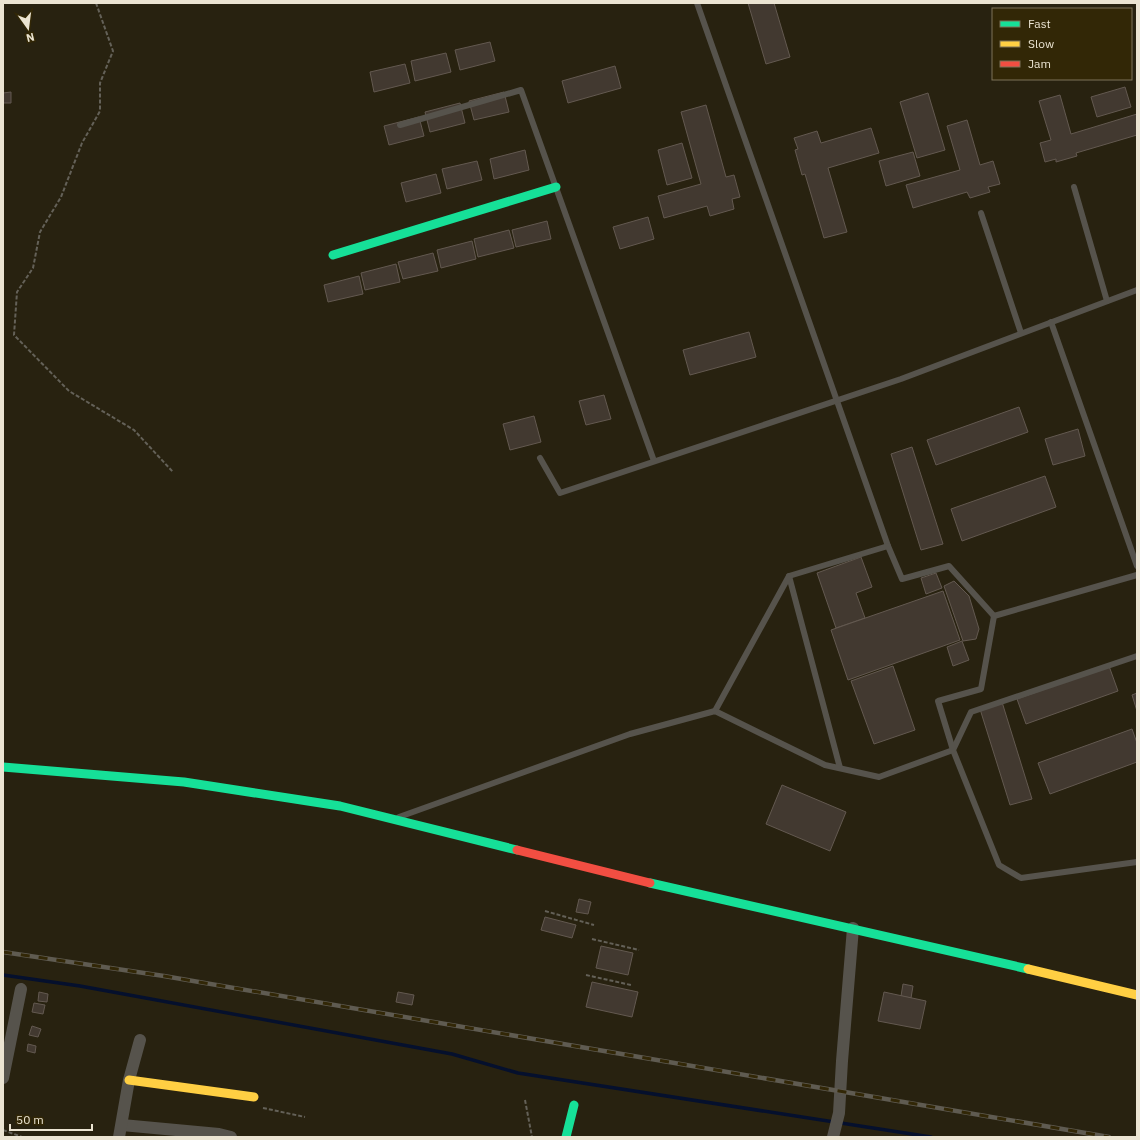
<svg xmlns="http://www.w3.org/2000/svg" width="1140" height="1140" viewBox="0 0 1140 1140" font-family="'IBM Plex Sans',sans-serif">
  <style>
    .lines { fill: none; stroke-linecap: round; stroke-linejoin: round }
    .stream { stroke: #05102d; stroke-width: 3.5 }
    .building { fill: #423930; stroke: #635950 }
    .path { stroke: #646158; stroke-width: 2; stroke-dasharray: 4 2; stroke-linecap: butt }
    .lane { stroke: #56534c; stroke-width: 6 }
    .street { stroke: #56534c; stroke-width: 12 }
    .fast { stroke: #16e098; stroke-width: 9 }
    .slow { stroke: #ffcf43; stroke-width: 9 }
    .jam { stroke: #f24e42; stroke-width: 9 }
    .rail-casing { stroke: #5f5b51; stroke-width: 4.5 }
    .rail { stroke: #322706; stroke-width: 3; stroke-dasharray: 9; stroke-linecap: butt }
  </style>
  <rect width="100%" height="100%" fill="#282210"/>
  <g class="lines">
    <path class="stream" d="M 3,975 L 80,986 L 452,1054 L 518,1073 L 931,1137"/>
  </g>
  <g class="building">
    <path d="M 748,3 L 774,3 L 790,57 L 766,64 Z"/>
    <path d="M 490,42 L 495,61 L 460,70 L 455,50 Z"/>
    <path d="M 446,53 L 451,72 L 415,81 L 411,61 Z"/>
    <path d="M 405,64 L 410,83 L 374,92 L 370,72 Z"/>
    <path d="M 615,66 L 621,88 L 568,103 L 562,81 Z"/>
    <path d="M 1125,87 L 1131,107 L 1097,117 L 1091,97 Z"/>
    <path d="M 11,92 L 11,103 L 3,103 L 3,93 Z"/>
    <path d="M 504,92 L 509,112 L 474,120 L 469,101 Z"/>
    <path d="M 928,93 L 945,150 L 917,158 L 900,102 Z"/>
    <path d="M 1060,95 L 1071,134 L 1137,114 L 1137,135 L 1076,153 L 1077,156 L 1056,162 L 1056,159 L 1045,162 L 1040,143 L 1051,140 L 1039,101 Z"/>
    <path d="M 460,103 L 465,123 L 430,132 L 425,112 Z"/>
    <path d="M 706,105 L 726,177 L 734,175 L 740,197 L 732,199 L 734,209 L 710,216 L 707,206 L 664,218 L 658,196 L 701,184 L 681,112 Z"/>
    <path d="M 419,117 L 424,136 L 389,145 L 384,126 Z"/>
    <path d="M 967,120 L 980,165 L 993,161 L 1000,184 L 988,187 L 990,192 L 970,198 L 967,192 L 913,208 L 906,185 L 960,170 L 947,126 Z"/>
    <path d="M 871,128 L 879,153 L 828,168 L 847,232 L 824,238 L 805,174 L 802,175 L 795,150 L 798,149 L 794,138 L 817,131 L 821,143 Z"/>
    <path d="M 682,143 L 692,178 L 667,185 L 658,150 Z"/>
    <path d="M 525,150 L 529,170 L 494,179 L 490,159 Z"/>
    <path d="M 913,152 L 920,176 L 886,186 L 879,161 Z"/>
    <path d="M 477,161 L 482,180 L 447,189 L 442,169 Z"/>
    <path d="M 436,174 L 441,193 L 406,202 L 401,183 Z"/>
    <path d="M 648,217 L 654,239 L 620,249 L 613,227 Z"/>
    <path d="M 547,221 L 551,239 L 516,247 L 512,230 Z"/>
    <path d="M 509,230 L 514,248 L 478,257 L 474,239 Z"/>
    <path d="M 472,241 L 476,259 L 441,268 L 437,250 Z"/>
    <path d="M 433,253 L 438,271 L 403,279 L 398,262 Z"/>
    <path d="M 396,264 L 400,282 L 365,290 L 361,273 Z"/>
    <path d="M 359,276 L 363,294 L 328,302 L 324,285 Z"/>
    <path d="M 749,332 L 756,357 L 690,375 L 683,350 Z"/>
    <path d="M 604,395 L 611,419 L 586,425 L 579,401 Z"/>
    <path d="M 1019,407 L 1028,432 L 936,465 L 927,440 Z"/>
    <path d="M 534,416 L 541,442 L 510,450 L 503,424 Z"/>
    <path d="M 1078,429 L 1085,456 L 1053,465 L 1045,439 Z"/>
    <path d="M 912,447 L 943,544 L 921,550 L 891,454 Z"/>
    <path d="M 1045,476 L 1056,507 L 962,541 L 951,509 Z"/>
    <path d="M 861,557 L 872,587 L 856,593 L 865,618 L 836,628 L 817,573 Z"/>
    <path d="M 936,573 L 942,588 L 926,594 L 921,578 Z"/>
    <path d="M 954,581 L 969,596 L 979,629 L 976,639 L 963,641 L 944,586 Z"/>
    <path d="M 943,591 L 960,640 L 848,680 L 831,630 Z"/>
    <path d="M 962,641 L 969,660 L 953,666 L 947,647 Z"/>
    <path d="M 893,666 L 915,730 L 874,744 L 851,681 Z"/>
    <path d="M 1109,666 L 1118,691 L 1026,724 L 1017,699 Z"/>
    <path d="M 1137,693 L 1137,711 L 1132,695 Z"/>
    <path d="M 1002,702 L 1032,799 L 1010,805 L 980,709 Z"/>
    <path d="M 1132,729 L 1137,743 L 1137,762 L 1050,794 L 1038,763 Z"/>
    <path d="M 782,785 L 846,812 L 830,851 L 766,824 Z"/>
    <path d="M 579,899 L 591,902 L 588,914 L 576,912 Z"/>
    <path d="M 545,917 L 576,925 L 572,938 L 541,930 Z"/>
    <path d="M 601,946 L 633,953 L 628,975 L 596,968 Z"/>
    <path d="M 592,982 L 638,992 L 632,1017 L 586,1007 Z"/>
    <path d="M 903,984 L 913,986 L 911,998 L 901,996 Z"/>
    <path d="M 39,992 L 48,994 L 47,1002 L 38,1001 Z"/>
    <path d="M 398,992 L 414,995 L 412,1005 L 396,1002 Z"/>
    <path d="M 884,992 L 926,1001 L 920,1029 L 878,1021 Z"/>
    <path d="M 34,1003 L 45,1005 L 43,1014 L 32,1012 Z"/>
    <path d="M 32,1026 L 41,1029 L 38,1037 L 29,1035 Z"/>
    <path d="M 28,1044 L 36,1046 L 35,1053 L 27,1051 Z"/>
  </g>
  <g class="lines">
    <g class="path">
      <path d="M 96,3 L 113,51 L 100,83 L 100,111 L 82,143 L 61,197 L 40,232 L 33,268 L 17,292 L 14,335 L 69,391 L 134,430 L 173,472"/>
      <path d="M 545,911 L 594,925"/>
      <path d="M 592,939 L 639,950"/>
      <path d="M 586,975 L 631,985"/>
      <path d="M 525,1100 L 532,1137"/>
      <path d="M 263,1108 L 305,1117"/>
      <path d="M 3,1130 L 22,1137"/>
    </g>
    <g class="lane">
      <path d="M 697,3 L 888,546"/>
      <path d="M 400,125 L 521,90 L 654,461"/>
      <path d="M 1074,187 L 1107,301"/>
      <path d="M 981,213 L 1021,333"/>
      <path d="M 1051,322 L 1137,566"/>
      <path d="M 540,458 L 560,493 L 901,379 L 1137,290"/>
      <path d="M 789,576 L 840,768"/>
      <path d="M 1137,656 L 971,712 L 953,750 L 999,865 L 1021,878 L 1137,862"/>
      <path d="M 715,711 L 789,576 L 888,546 L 902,579 L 949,566 L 994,616"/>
      <path d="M 399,817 L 630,734 L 715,711 L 825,765 L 879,777 L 953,750 L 938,701 L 981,689 L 994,616 L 1137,575"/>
    </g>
    <g class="street">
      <path d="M 3,1078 L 21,989"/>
      <path d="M 122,1125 L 219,1134 L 231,1137"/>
      <path d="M 119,1137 L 129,1080 L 140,1040"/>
      <path d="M 833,1137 L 839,1113 L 842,1061 L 853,928"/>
    </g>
    <g class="fast">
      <path d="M 333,255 L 556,187"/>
      <path d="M 3,767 L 184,782 L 340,806 L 517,850"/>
      <path d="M 650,883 L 1028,969"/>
      <path d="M 566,1137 L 574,1105"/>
    </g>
    <g class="slow">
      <path d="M 1028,969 L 1137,995"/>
      <path d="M 129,1080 L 254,1097"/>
    </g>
    <path class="jam" d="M 517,850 L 650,883"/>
    <g class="rail-casing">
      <path id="rail" d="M 3,952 L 164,976 L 1109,1137"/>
    </g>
    <use href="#rail" class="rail"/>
  </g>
  <rect width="1140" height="1140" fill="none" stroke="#ebe4d2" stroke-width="8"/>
  <rect x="992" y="8" width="140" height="72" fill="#322706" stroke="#7c7358"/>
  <rect x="1000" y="21" width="20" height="6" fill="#16e098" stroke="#7c7358"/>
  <text x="1028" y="28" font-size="12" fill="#ebe4d2">Fast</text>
  <rect x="1000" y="41" width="20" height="6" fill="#ffcf43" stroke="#7c7358"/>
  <text x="1028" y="48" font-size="12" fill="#ebe4d2">Slow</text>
  <rect x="1000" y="61" width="20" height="6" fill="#f24e42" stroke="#7c7358"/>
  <text x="1028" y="68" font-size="12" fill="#ebe4d2">Jam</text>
  <g transform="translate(28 28) rotate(166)" stroke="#322706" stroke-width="3" paint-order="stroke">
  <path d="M0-3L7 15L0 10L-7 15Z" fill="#ebe4d2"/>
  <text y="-6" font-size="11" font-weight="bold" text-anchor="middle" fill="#ebe4d2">N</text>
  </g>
  <path d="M10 1124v6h82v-6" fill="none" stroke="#ebe4d2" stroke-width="2"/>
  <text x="16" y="1124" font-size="12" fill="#ebe4d2" stroke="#322706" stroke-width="3" paint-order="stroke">50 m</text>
</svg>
